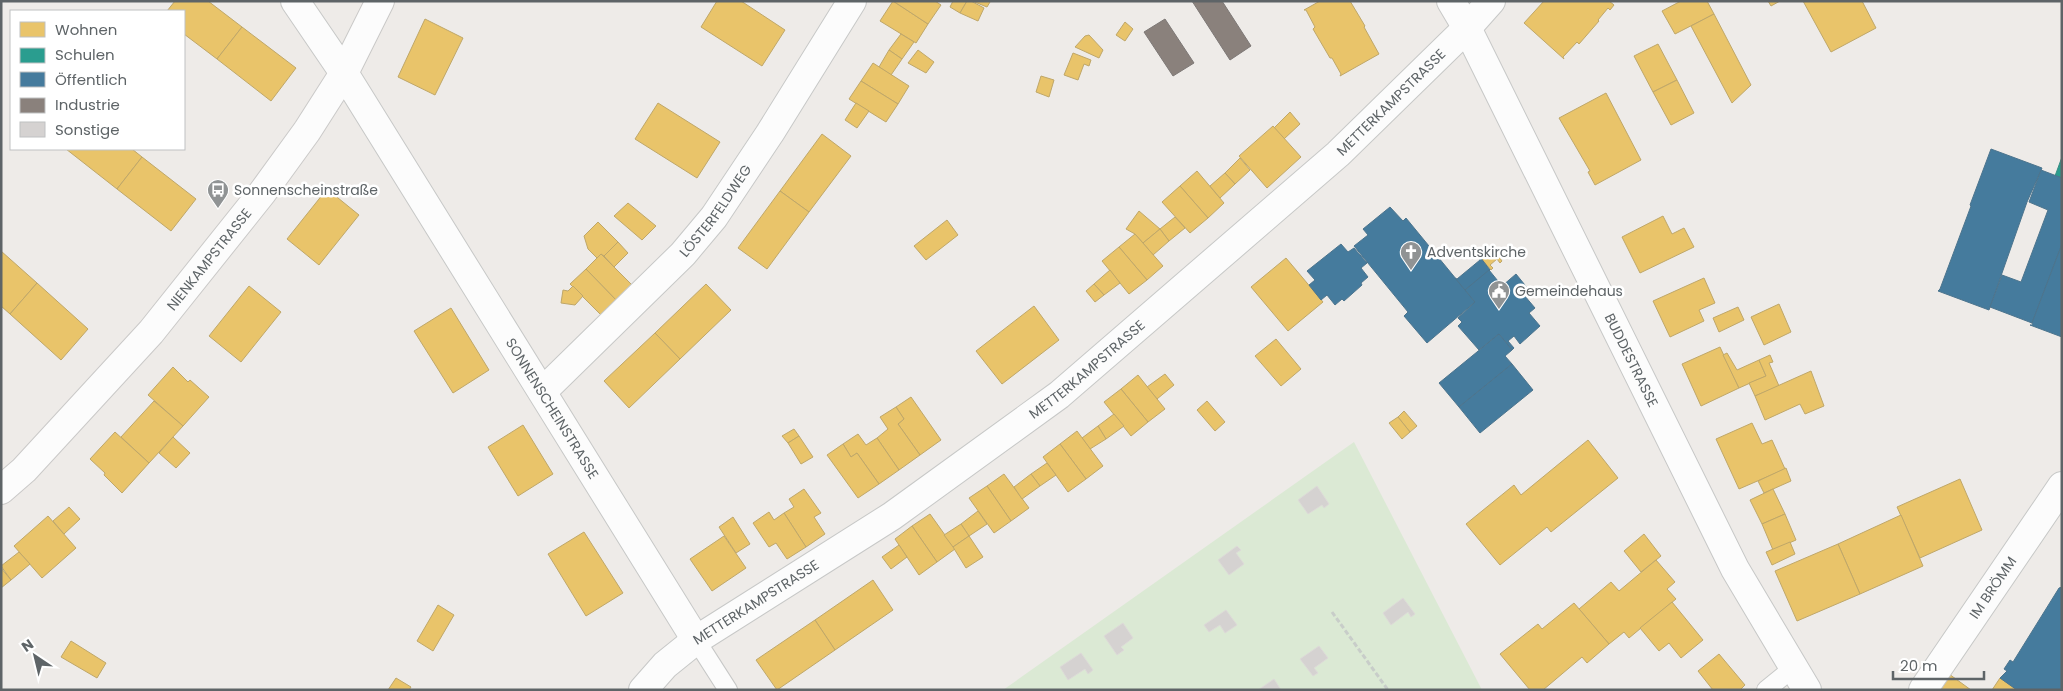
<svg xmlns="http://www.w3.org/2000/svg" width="2063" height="691" viewBox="0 0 2063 691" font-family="Poppins,sans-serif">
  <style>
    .green { fill: #dbe9d4 }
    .homes { fill: #e9c46a; stroke: #bfa769 }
    .schools { fill: #2a9d8f; stroke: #3a8c83 }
    .public { fill: #457b9d; stroke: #4c748d }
    .industry { fill: #8a817c; stroke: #7d7876 }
    .building { fill: #d5d2d1; stroke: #dddad8 }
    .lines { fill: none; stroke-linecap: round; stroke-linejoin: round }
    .lane-casing { stroke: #c7c8c7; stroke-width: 20 }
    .street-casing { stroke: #c7c8c7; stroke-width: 30 }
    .secondary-casing { stroke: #cac9c8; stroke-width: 30 }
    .path { stroke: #c8cdc9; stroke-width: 3; stroke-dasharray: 5 2.5; stroke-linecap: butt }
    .lane { stroke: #fcfcfc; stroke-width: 18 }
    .street { stroke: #fcfcfc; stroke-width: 28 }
    .secondary { stroke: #fcfcfc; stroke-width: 28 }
    .labels { text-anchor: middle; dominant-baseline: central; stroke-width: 5; stroke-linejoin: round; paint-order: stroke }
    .street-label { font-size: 14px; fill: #5e6467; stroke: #fff }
    .poi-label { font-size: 14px; fill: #5e6467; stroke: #fff; text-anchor: start }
  </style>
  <rect width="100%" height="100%" fill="#eeebe8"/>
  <path class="green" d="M 1354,442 L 1482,690 L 1003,690 Z"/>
  <g class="homes">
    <path d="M 175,1 L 208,1 L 242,27 L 217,59 L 184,34 L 184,11 L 167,11 Z"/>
    <path d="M 717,1 L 741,1 L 785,30 L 762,66 L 701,27 Z"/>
    <path d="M 893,1 L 928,24 L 916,43 L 880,21 Z"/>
    <path d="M 893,1 L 935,1 L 941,5 L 928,24 Z"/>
    <path d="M 953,1 L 967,1 L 960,13 L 950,7 Z"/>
    <path d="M 967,1 L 971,1 L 984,8 L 978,21 L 960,13 Z"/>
    <path d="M 972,1 L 988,1 L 990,2 L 987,7 Z"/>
    <path d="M 1320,1 L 1350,1 L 1365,26 L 1364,27 L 1379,54 L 1340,76 L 1341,74 L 1332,58 L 1330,58 L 1313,29 L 1315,27 L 1306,10 L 1304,10 Z"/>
    <path d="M 1544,1 L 1609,1 L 1614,5 L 1610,10 L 1608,8 L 1598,20 L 1599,21 L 1579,44 L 1577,42 L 1563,57 L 1564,59 L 1524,23 Z"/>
    <path d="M 1681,1 L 1707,1 L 1714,14 L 1675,34 L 1662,11 Z"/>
    <path d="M 1768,1 L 1780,1 L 1771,6 Z"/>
    <path d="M 1803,1 L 1862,1 L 1876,28 L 1831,52 Z"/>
    <path d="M 1714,14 L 1751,85 L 1732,103 L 1691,26 Z"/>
    <path d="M 425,19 L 463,38 L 435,95 L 398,77 Z"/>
    <path d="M 1125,22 L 1133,29 L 1125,41 L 1116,35 Z"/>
    <path d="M 242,27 L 296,68 L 271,101 L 217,59 Z"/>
    <path d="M 901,34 L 914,42 L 902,59 L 889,50 Z"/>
    <path d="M 1089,35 L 1103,50 L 1099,58 L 1075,47 L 1085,36 Z"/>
    <path d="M 1658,44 L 1677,80 L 1653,92 L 1634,56 Z"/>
    <path d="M 889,50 L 902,59 L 891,75 L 879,67 Z"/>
    <path d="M 918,50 L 934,62 L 926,73 L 908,63 Z"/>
    <path d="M 1073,53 L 1091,60 L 1089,66 L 1084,64 L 1078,80 L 1064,75 Z"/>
    <path d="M 873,63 L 909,86 L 898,104 L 861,81 Z"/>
    <path d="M 1041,76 L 1054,80 L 1049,97 L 1036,92 Z"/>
    <path d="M 1677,80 L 1694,113 L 1671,125 L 1653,92 Z"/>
    <path d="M 861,81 L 898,104 L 886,122 L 849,99 Z"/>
    <path d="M 1606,93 L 1641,160 L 1595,185 L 1588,172 L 1590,171 L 1559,118 Z"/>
    <path d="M 658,103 L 720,142 L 697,178 L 635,139 Z"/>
    <path d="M 856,103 L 869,111 L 857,128 L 845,120 Z"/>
    <path d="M 1290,112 L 1300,124 L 1284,139 L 1274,128 Z"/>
    <path d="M 1273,126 L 1301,157 L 1267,188 L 1239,156 Z"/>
    <path d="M 822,134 L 851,156 L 809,212 L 780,191 Z"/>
    <path d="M 66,149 L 132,149 L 142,157 L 117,189 Z"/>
    <path d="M 142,157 L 196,199 L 171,231 L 117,189 Z"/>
    <path d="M 1240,158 L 1250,170 L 1235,184 L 1225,173 Z"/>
    <path d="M 1197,171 L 1224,203 L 1208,218 L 1180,186 Z"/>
    <path d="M 1225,173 L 1235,184 L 1220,198 L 1210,186 Z"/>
    <path d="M 1180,186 L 1208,218 L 1190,233 L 1162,202 Z"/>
    <path d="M 327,189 L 359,215 L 319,265 L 287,239 Z"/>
    <path d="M 780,191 L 809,212 L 767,269 L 738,248 Z"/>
    <path d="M 628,203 L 656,226 L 642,240 L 614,216 Z"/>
    <path d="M 1139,211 L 1160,229 L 1143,243 L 1135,234 L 1126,229 Z"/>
    <path d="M 1663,216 L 1672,234 L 1684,228 L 1694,247 L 1640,273 L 1622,237 Z"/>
    <path d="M 1175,217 L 1185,228 L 1169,241 L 1160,229 Z"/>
    <path d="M 947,220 L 958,235 L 926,260 L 914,246 Z"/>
    <path d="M 598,222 L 618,242 L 604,256 L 601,254 L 597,258 L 588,249 L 584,236 Z"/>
    <path d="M 1160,229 L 1169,241 L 1153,255 L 1143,243 Z"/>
    <path d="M 1135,234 L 1163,266 L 1147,280 L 1119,247 Z"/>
    <path d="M 618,242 L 628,253 L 614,267 L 604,256 Z"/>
    <path d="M 1119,247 L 1147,280 L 1129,294 L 1102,261 Z"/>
    <path d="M 1491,247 L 1502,261 L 1500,263 L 1497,259 L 1490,265 L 1493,268 L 1491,270 L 1480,257 L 1482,255 L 1485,258 L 1492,252 L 1489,249 Z"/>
    <path d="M 1,251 L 37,283 L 10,314 L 1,306 Z"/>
    <path d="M 601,254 L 632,285 L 616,300 L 586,269 Z"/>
    <path d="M 1286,258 L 1323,302 L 1288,331 L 1251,287 Z"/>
    <path d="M 586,269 L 616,300 L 601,315 L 570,284 Z"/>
    <path d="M 1110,270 L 1120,283 L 1104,295 L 1094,284 Z"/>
    <path d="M 1704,278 L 1715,303 L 1699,310 L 1704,321 L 1670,337 L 1653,301 Z"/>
    <path d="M 37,283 L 88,329 L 61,360 L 10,314 Z"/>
    <path d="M 706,284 L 731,310 L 680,359 L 655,333 Z"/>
    <path d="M 1094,284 L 1104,295 L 1095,302 L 1086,291 Z"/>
    <path d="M 249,286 L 281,312 L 241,362 L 209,336 Z"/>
    <path d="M 573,286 L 583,296 L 575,305 L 561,303 L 563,290 L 568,291 Z"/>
    <path d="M 1779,304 L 1791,332 L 1764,345 L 1751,317 Z"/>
    <path d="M 1034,306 L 1059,340 L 1002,384 L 976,351 Z"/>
    <path d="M 1738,307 L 1744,320 L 1719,332 L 1713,318 Z"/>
    <path d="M 451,308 L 489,370 L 453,393 L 414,331 Z"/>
    <path d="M 655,333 L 680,359 L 629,408 L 604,381 Z"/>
    <path d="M 1276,339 L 1301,369 L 1281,386 L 1255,356 Z"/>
    <path d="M 1720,347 L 1739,388 L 1701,406 L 1682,364 Z"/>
    <path d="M 1727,353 L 1737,370 L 1759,360 L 1766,376 L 1739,388 L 1723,355 Z"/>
    <path d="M 1770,355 L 1773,362 L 1769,363 L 1779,386 L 1755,396 L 1749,383 L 1766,376 L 1759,360 Z"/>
    <path d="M 173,367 L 188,382 L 190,380 L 209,397 L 183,426 L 148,395 Z"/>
    <path d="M 1811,371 L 1824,406 L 1805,414 L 1800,404 L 1765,420 L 1755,396 Z"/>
    <path d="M 1165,374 L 1174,385 L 1157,399 L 1147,387 Z"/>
    <path d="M 1138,375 L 1165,409 L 1148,422 L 1121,389 Z"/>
    <path d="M 1121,389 L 1148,422 L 1131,436 L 1104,402 Z"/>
    <path d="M 911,397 L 941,440 L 920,455 L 898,424 L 904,419 L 896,407 Z"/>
    <path d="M 154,401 L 183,426 L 149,463 L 121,437 Z"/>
    <path d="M 1207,401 L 1225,422 L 1215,431 L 1197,410 Z"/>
    <path d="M 896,407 L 904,419 L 898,424 L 920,455 L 899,470 L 877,438 L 888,429 L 880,417 Z"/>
    <path d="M 1404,411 L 1417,426 L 1410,432 L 1398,417 Z"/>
    <path d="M 1114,414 L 1124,426 L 1106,439 L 1098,426 Z"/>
    <path d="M 1398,417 L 1410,432 L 1402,439 L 1389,423 Z"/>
    <path d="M 1752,423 L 1762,444 L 1772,440 L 1785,469 L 1739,489 L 1716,439 Z"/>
    <path d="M 523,425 L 553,474 L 518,496 L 488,447 Z"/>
    <path d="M 1098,426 L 1106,439 L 1090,449 L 1082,438 Z"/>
    <path d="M 794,429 L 799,436 L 788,443 L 782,436 Z"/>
    <path d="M 1077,431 L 1103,466 L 1086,479 L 1060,444 Z"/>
    <path d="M 115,432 L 149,463 L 122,493 L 104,475 L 105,473 L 90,459 Z"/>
    <path d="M 858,434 L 866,445 L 877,438 L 899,470 L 879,484 L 857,453 L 851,457 L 843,444 Z"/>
    <path d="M 799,436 L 813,457 L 801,464 L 788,443 Z"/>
    <path d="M 173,437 L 190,453 L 176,468 L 159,453 Z"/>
    <path d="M 1588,440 L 1618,478 L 1551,532 L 1547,527 L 1500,565 L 1466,524 L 1514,485 L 1521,495 Z"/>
    <path d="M 843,444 L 851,457 L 857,453 L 879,484 L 858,498 L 827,455 Z"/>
    <path d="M 1060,444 L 1086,479 L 1068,492 L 1043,457 Z"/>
    <path d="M 1047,463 L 1056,475 L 1040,486 L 1031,474 Z"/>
    <path d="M 1786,468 L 1791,481 L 1764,493 L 1758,481 Z"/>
    <path d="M 1004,474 L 1029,508 L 1011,521 L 987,486 Z"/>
    <path d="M 1031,474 L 1040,486 L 1022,499 L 1014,487 Z"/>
    <path d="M 1960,479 L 1982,530 L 1920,558 L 1897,507 Z"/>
    <path d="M 987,486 L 1011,521 L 994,533 L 969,498 Z"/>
    <path d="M 804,489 L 821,513 L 814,517 L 825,534 L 806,547 L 784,513 L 794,507 L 789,499 Z"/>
    <path d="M 1773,489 L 1785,514 L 1762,524 L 1750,500 Z"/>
    <path d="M 69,507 L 80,519 L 64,534 L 53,521 Z"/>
    <path d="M 978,511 L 987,524 L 969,536 L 961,524 Z"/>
    <path d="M 769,512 L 774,520 L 784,513 L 806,547 L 787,559 L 776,543 L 769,547 L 753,523 Z"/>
    <path d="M 930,514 L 955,549 L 937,562 L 912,526 Z"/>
    <path d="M 1785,514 L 1796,540 L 1773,550 L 1762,524 Z"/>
    <path d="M 1901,515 L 1923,566 L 1860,594 L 1838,544 Z"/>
    <path d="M 48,516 L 76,548 L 42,578 L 14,546 Z"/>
    <path d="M 733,517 L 750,544 L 736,553 L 719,527 Z"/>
    <path d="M 961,524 L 969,536 L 953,547 L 944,535 Z"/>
    <path d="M 912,526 L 937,562 L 919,575 L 895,539 Z"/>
    <path d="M 584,532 L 623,593 L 586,616 L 548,554 Z"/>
    <path d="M 1644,534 L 1661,556 L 1641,572 L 1624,551 Z"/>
    <path d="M 724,536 L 746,568 L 712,591 L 690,559 Z"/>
    <path d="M 969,536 L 983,557 L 966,568 L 953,547 Z"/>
    <path d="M 1790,542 L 1795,554 L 1772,565 L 1766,552 Z"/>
    <path d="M 1838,544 L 1860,594 L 1797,621 L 1775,571 Z"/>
    <path d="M 899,545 L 907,557 L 891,569 L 882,557 Z"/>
    <path d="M 19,552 L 30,564 L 11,580 L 1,566 Z"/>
    <path d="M 1656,560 L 1675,582 L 1667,589 L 1676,599 L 1629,638 L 1624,632 L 1609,644 L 1579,609 L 1611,582 L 1619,591 Z"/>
    <path d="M 1,568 L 11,580 L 1,588 Z"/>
    <path d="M 873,580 L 893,610 L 835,650 L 815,620 Z"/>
    <path d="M 1672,602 L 1703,640 L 1681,658 L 1669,643 L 1659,651 L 1640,628 Z"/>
    <path d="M 1574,603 L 1609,644 L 1587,663 L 1582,657 L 1543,690 L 1530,690 L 1500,654 L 1538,624 L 1542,629 Z"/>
    <path d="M 438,605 L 454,615 L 433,651 L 417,641 Z"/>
    <path d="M 815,620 L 835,650 L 777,690 L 756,660 Z"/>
    <path d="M 71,641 L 106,663 L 97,678 L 61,657 Z"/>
    <path d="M 1719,654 L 1745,685 L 1740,690 L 1713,690 L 1698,671 Z"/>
    <path d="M 1949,674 L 1971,690 L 1939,690 Z"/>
    <path d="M 396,678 L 411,687 L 409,690 L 388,690 Z"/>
    <path d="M 2000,678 L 2017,690 L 1992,690 Z"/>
  </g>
  <path class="schools" d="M 2062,157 L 2062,178 L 2055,176 Z"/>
  <g class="public">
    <path d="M 1991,149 L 2042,168 L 2027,202 L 1989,310 L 1938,291 L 1940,289 L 1971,206 L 1970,205 Z"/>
    <path d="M 2041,170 L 2062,178 L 2062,244 L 2032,323 L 1990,307 L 2002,275 L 2021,282 L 2048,210 L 2029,202 Z"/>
    <path d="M 1390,207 L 1403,221 L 1406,218 L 1475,302 L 1427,343 L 1404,316 L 1408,312 L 1354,246 L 1368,235 L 1363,229 Z"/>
    <path d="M 1341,244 L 1348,252 L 1354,248 L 1367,263 L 1361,268 L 1368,277 L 1361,283 L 1362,285 L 1344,301 L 1342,299 L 1335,305 L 1327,295 L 1321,300 L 1309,285 L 1315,280 L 1307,271 Z"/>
    <path d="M 2062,244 L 2062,337 L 2030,325 L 2033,325 L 2032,323 Z"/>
    <path d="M 1480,257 L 1490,270 L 1465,290 L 1455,278 L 1457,279 L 1480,260 Z"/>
    <path d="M 1489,270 L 1502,286 L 1516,274 L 1529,290 L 1524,295 L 1535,308 L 1529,313 L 1540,326 L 1520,344 L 1514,336 L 1508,341 L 1514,348 L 1512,350 L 1499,334 L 1479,350 L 1458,326 L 1462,322 L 1458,318 L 1475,302 L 1465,290 Z"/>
    <path d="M 1499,334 L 1512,350 L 1505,356 L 1512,364 L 1459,407 L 1439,383 Z"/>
    <path d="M 1512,364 L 1533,390 L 1480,433 L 1459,407 Z"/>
    <path d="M 2062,587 L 2062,690 L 2017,690 L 2000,678 L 2007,671 L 2004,669 L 2010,660 L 2013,662 L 2059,588 Z"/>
  </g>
  <g class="industry">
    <path d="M 1192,1 L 1222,1 L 1251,46 L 1230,60 Z"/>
    <path d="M 1165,19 L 1194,63 L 1173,76 L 1144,32 Z"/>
  </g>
  <g class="building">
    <path d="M 1317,486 L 1329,504 L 1324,508 L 1322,505 L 1308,514 L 1298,500 Z"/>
    <path d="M 1237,546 L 1241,550 L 1236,553 L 1244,564 L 1229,575 L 1218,560 Z"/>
    <path d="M 1403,598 L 1415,614 L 1411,617 L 1408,612 L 1391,625 L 1383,613 Z"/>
    <path d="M 1226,610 L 1237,625 L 1225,633 L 1220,625 L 1209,632 L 1204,625 Z"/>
    <path d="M 1123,623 L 1133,638 L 1121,647 L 1124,650 L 1117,655 L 1104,636 Z"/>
    <path d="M 1319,646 L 1328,658 L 1314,668 L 1318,673 L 1313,676 L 1300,659 Z"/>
    <path d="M 1081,653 L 1093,670 L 1088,674 L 1085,669 L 1068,680 L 1060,667 Z"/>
    <path d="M 1274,679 L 1281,690 L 1258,690 Z"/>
  </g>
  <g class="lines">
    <g class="lane-casing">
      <g id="lane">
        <path d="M 696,640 L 728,690"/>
        <path d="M 1766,690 L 1793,668"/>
      </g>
    </g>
    <g class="street-casing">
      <g id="street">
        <path id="s1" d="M 295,1 L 344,73 L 696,640"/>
        <path id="s2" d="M 1451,1 L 1467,28 L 1735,569 L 1807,690"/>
        <path id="s3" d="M 543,391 L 683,254 L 714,217 L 770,133 L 852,1"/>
        <path id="s4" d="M 643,690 L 665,665 L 696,640 L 892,516 L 1059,395 L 1338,154 L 1467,28 L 1491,1"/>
        <path id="s5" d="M 1923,690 L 2062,486"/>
      </g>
    </g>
    <g class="secondary-casing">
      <g id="secondary">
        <path id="s6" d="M 1,490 L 24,470 L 151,332 L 262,193 L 307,131 L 344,73 L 380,1"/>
      </g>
    </g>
    <path class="path" d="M 1332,612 L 1388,690"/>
    <use href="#lane" class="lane"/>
    <use href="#street" class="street"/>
    <use href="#secondary" class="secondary"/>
  </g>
  <defs>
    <g id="bus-pin" transform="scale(1.125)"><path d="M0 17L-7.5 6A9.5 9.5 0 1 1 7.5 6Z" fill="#909394" stroke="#fff"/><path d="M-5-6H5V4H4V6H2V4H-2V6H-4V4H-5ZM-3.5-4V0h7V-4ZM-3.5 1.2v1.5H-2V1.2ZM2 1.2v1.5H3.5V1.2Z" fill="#fff"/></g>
    <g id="church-pin" transform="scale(1.125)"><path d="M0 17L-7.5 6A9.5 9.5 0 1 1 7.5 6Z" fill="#909394" stroke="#fff"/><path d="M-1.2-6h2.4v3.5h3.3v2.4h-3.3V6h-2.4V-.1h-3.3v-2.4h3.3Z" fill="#fff"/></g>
    <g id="civic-pin" transform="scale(1.125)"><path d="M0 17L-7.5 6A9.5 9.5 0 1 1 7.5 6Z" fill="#909394" stroke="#fff"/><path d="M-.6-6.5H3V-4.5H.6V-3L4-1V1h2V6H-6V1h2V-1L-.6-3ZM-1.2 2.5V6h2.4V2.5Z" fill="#fff"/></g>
  </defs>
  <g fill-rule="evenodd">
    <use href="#bus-pin" x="218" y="190"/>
    <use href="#church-pin" x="1411" y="252"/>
    <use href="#civic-pin" x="1499" y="291"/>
  </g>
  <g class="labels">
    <g class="street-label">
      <text stroke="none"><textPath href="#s4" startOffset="954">METTERKAMPSTRASSE</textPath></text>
      <text stroke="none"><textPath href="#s3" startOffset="250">LÖSTERFELDWEG</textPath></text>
      <text stroke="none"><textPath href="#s6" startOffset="311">NIENKAMPSTRASSE</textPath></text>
      <text stroke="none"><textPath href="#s2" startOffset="402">BUDDESTRASSE</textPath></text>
      <text stroke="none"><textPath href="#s4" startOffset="549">METTERKAMPSTRASSE</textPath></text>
      <text stroke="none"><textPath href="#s1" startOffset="482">SONNENSCHEINSTRASSE</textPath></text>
      <text stroke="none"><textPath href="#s5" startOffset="124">IM BRÖMM</textPath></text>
      <text stroke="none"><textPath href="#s4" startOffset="144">METTERKAMPSTRASSE</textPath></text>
    </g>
    <g class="poi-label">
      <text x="234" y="190">Sonnenscheinstraße</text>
      <text x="1427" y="252">Adventskirche</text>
      <text x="1515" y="291">Gemeindehaus</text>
    </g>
  </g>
  <rect width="2063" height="691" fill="none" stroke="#5e6467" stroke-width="5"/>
  <rect x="10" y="10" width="175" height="140" fill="#ffffff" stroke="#bfc1c2"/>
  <rect x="20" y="22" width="25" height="15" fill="#e9c46a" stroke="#bfc1c2"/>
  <text x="55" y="35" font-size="15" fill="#5e6467">Wohnen</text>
  <rect x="20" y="48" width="25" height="15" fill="#2a9d8f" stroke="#bfc1c2"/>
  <text x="55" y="60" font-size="15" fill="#5e6467">Schulen</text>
  <rect x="20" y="72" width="25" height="15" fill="#457b9d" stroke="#bfc1c2"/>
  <text x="55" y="85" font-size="15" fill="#5e6467">Öffentlich</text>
  <rect x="20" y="98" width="25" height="15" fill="#8a817c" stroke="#bfc1c2"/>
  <text x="55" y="110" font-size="15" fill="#5e6467">Industrie</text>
  <rect x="20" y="122" width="25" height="15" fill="#d5d2d1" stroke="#bfc1c2"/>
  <text x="55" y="135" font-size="15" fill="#5e6467">Sonstige</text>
  <g transform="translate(35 656) rotate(325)" stroke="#ffffff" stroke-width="4" paint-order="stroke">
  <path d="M0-4L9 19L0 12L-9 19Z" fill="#5e6467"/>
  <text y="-8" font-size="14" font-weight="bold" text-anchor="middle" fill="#5e6467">N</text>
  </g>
  <path d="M1893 671v8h91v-8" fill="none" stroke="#5e6467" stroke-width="2.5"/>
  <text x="1900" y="671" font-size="15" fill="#5e6467" stroke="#ffffff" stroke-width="4" paint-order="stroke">20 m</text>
</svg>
